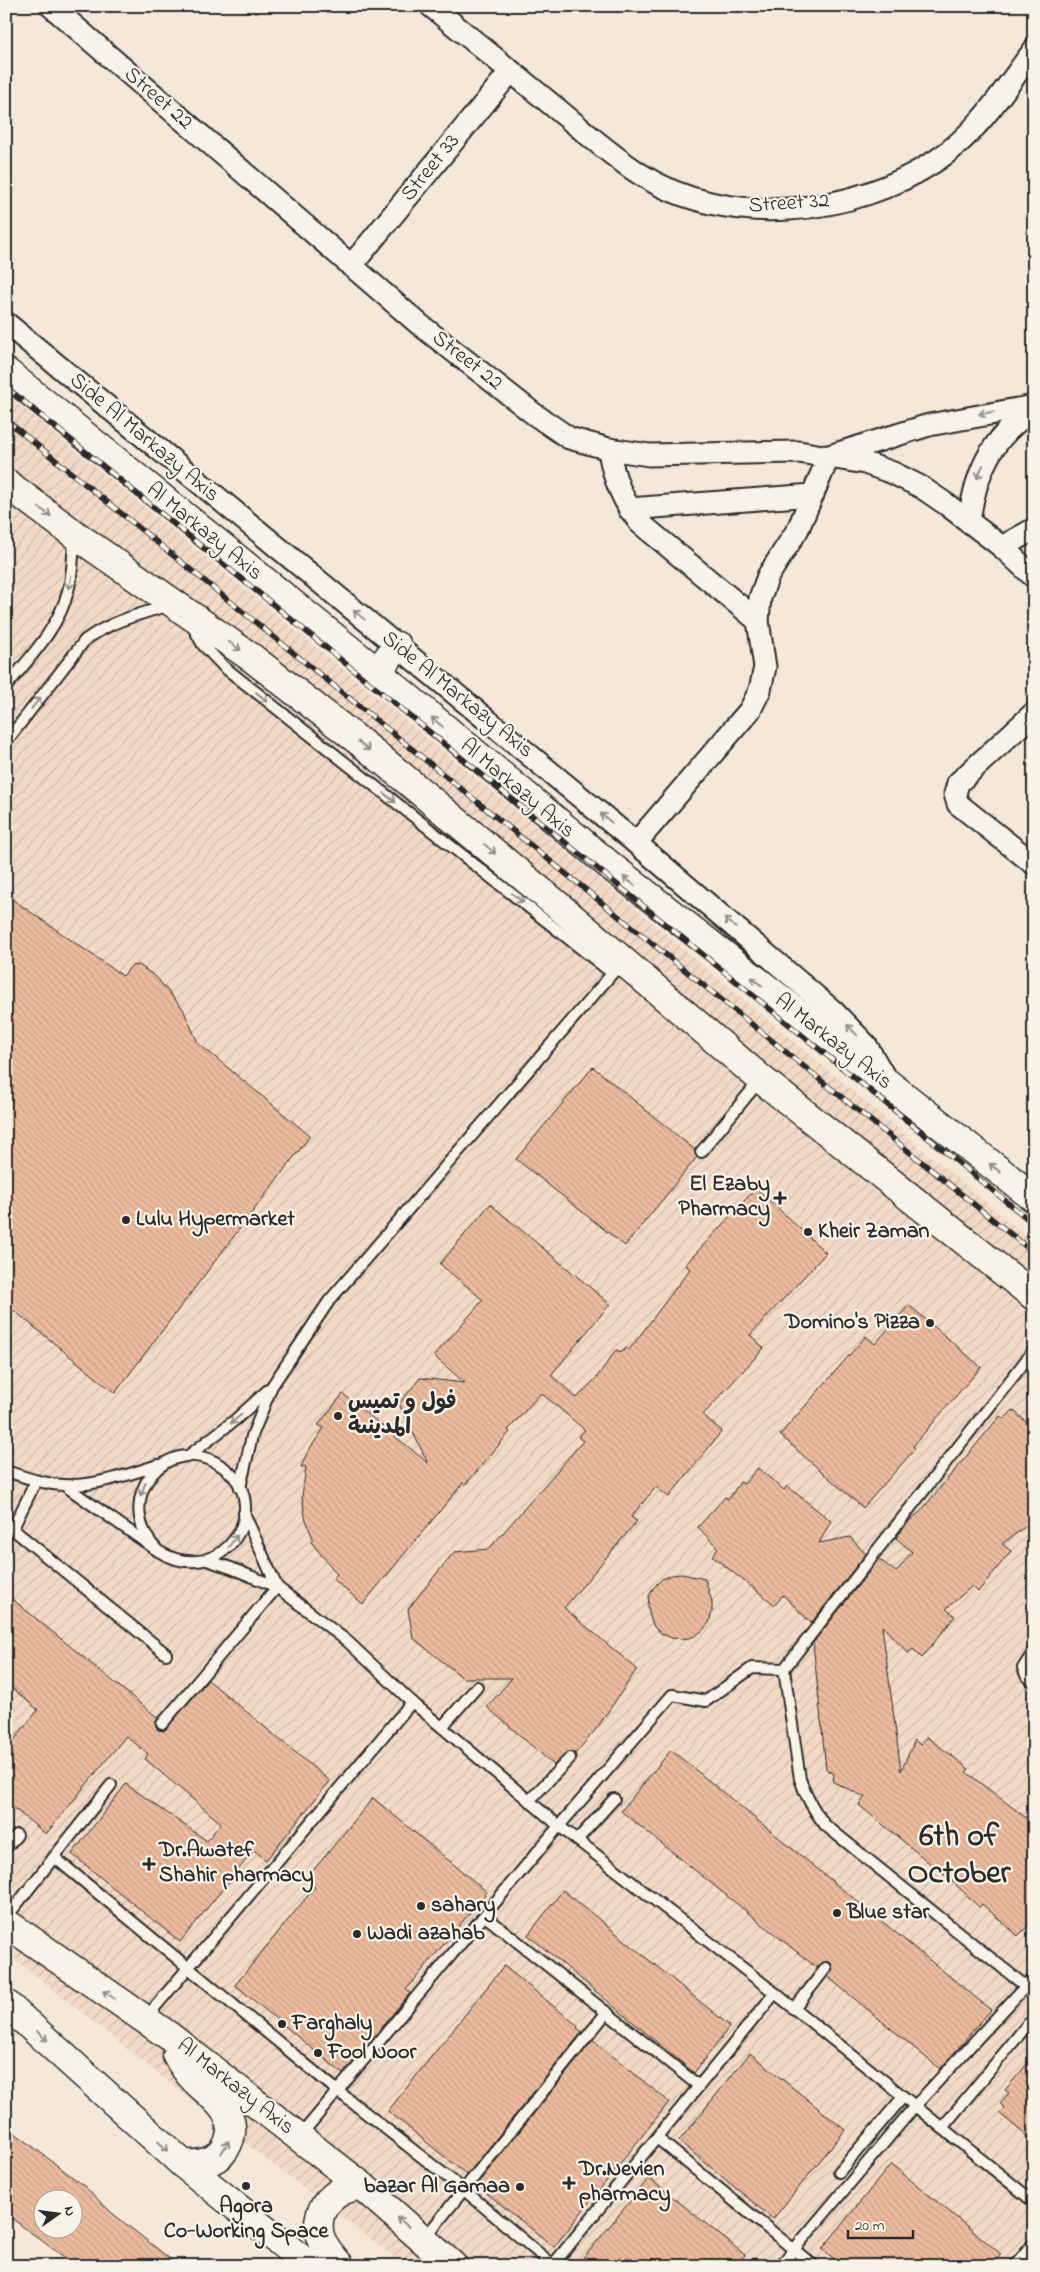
<svg xmlns="http://www.w3.org/2000/svg" width="1040" height="2272" viewBox="0 0 1040 2272" font-family="'Indie Flower','Playpen Sans Arabic',sans-serif">
  <style>
    .industrial { fill: url(#industrial-furrows) }
    .building { fill: url(#building-back-hatch); stroke: #2b2b2b; fill-rule: evenodd }
    .lines { fill: none; stroke-linecap: round; stroke-linejoin: round }
    .service-casing { stroke: #2b2b2b; stroke-width: 14 }
    .minor-casing { stroke: #2b2b2b; stroke-width: 25 }
    .secondary-casing { stroke: #2b2b2b; stroke-width: 31 }
    .service { stroke: #f7f3e8; stroke-width: 10 }
    .minor { stroke: #f7f3e8; stroke-width: 21 }
    .secondary { stroke: #f7f3e8; stroke-width: 28 }
    .rail-casing { stroke: #2b2b2b; stroke-width: 5.5 }
    .rail { stroke: #f7f3e8; stroke-width: 4; stroke-dasharray: 11; stroke-linecap: butt }
    .oneway { stroke: #918f8a }
    .poi-dot { fill: #2b2b2b; stroke: #f7f3e8; stroke-width: 2 }
    .labels { text-anchor: middle; dominant-baseline: central; stroke-width: 4.5; stroke-linejoin: round; paint-order: stroke }
    .street-label { font-size: 22px; fill: #2b2b2b; stroke: #f7f3e8 }
    .poi-label { font-size: 22px; font-weight: bold; fill: #2b2b2b; stroke: #f7f3e8; text-anchor: start }
    .town-label { font-size: 32px; font-weight: bold; fill: #2b2b2b; stroke: #f7f3e8 }
  </style>
  <defs>
    <pattern id="industrial-furrows" width="10" height="10" patternUnits="userSpaceOnUse" patternTransform="scale(1.25)"><rect width="10" height="10" fill="#f2dac7"/><path d="M-1 1l2-2M0 10L10 0M9 11l2-2" fill="none" stroke="#d0bbab"/></pattern>
    <pattern id="building-back-hatch" width="6" height="6" patternUnits="userSpaceOnUse" patternTransform="scale(1.25)"><rect width="6" height="6" fill="#ecbb9d"/><path d="M-1 5l2 2M0 0l6 6M5-1l2 2" fill="none" stroke="#cba187"/></pattern>
  </defs>
  <rect width="100%" height="100%" fill="#f5e8d9"/>
  <filter id="ink" filterUnits="userSpaceOnUse"><feTurbulence type="fractalNoise" baseFrequency=".02" numOctaves="2"/><feDisplacementMap in="SourceGraphic" scale="10" xChannelSelector="R" yChannelSelector="G"/><feConvolveMatrix kernelMatrix="1 2 1 2 8 2 1 2 1" color-interpolation-filters="sRGB"/></filter>
  <g filter="url(#ink)">
    <path class="industrial" d="M 6,394 L 618,894 L 1034,1243 L 1034,2266 L 406,2266 L 259,2154 L 6,1952 Z"/>
    <g class="building">
      <path d="M 6,895 L 123,976 L 131,966 L 139,965 L 156,977 L 183,1009 L 198,1043 L 310,1136 L 115,1393 L 6,1304 Z"/>
      <path d="M 593,1067 L 695,1150 L 697,1157 L 625,1246 L 516,1159 Z"/>
      <path d="M 756,1188 L 826,1253 L 750,1335 L 764,1348 L 703,1415 L 722,1431 L 669,1497 L 656,1487 L 631,1517 L 637,1521 L 564,1608 L 637,1669 L 597,1728 L 575,1754 L 568,1752 L 554,1765 L 487,1707 L 512,1678 L 463,1678 L 413,1638 L 408,1609 L 454,1552 L 489,1549 L 583,1441 L 578,1437 L 585,1430 L 541,1393 L 508,1430 L 510,1432 L 465,1485 L 463,1483 L 363,1604 L 333,1579 L 337,1574 L 311,1542 L 313,1539 L 305,1517 L 302,1496 L 306,1467 L 301,1467 L 307,1453 L 324,1428 L 318,1425 L 343,1394 L 428,1463 L 399,1404 L 420,1378 L 465,1383 L 434,1356 L 483,1300 L 440,1264 L 490,1204 L 610,1304 L 551,1375 L 577,1398 L 597,1377 L 616,1350 L 622,1352 L 626,1348 L 629,1350 L 690,1269 L 685,1265 Z"/>
      <path d="M 909,1305 L 981,1367 L 913,1446 L 915,1449 L 863,1508 L 780,1435 L 866,1336 L 875,1344 Z"/>
      <path d="M 1013,1410 L 1034,1429 L 1034,1520 L 1002,1544 L 1011,1551 L 978,1592 L 972,1586 L 946,1609 L 955,1616 L 922,1658 L 913,1649 L 908,1653 L 882,1626 L 901,1771 L 915,1740 L 920,1745 L 927,1737 L 969,1769 L 966,1772 L 1034,1824 L 1034,1920 L 1018,1936 L 982,1904 L 979,1907 L 954,1883 L 859,1805 L 865,1797 L 833,1782 L 834,1774 L 826,1769 L 813,1643 L 879,1559 L 896,1572 L 912,1552 L 896,1538 L 911,1519 L 920,1512 L 1000,1416 L 1004,1419 Z"/>
      <path d="M 758,1468 L 784,1490 L 787,1486 L 831,1521 L 819,1543 L 850,1537 L 866,1554 L 811,1623 L 783,1595 L 775,1605 L 712,1556 L 718,1548 L 698,1527 L 725,1497 L 729,1499 L 740,1482 L 744,1484 Z"/>
      <path d="M 682,1574 L 705,1579 L 712,1602 L 712,1612 L 709,1623 L 702,1631 L 693,1637 L 683,1639 L 672,1638 L 662,1634 L 654,1627 L 650,1617 L 648,1607 L 649,1596 L 654,1587 L 662,1579 L 672,1575 Z"/>
      <path d="M 6,1594 L 158,1718 L 155,1723 L 158,1730 L 164,1731 L 167,1728 L 208,1680 L 330,1781 L 266,1860 L 254,1850 L 180,1942 L 72,1854 L 126,1784 L 207,1841 L 221,1823 L 145,1759 L 148,1754 L 126,1736 L 46,1834 L 6,1802 L 6,1750 L 38,1710 L 6,1683 Z"/>
      <path d="M 671,1750 L 991,2010 L 940,2069 L 828,1977 L 833,1969 L 831,1963 L 824,1962 L 817,1968 L 621,1811 Z"/>
      <path d="M 373,1798 L 487,1892 L 406,1990 L 410,1993 L 343,2074 L 235,1985 L 315,1887 L 306,1879 Z"/>
      <path d="M 563,1890 L 730,2026 L 694,2073 L 528,1935 Z"/>
      <path d="M 504,1966 L 578,2026 L 577,2028 L 582,2032 L 467,2175 L 388,2111 Z"/>
      <path d="M 593,2040 L 669,2102 L 554,2247 L 479,2187 L 480,2185 L 478,2183 Z"/>
      <path d="M 750,2053 L 845,2130 L 773,2219 L 679,2141 Z"/>
      <path d="M 1034,2056 L 1034,2142 L 999,2113 L 1004,2108 L 1000,2103 L 1009,2093 L 1005,2090 Z"/>
      <path d="M 6,2126 L 84,2186 L 112,2213 L 179,2266 L 76,2266 L 6,2214 ZM 42,2200 L 72,2200 L 72,2230 L 42,2230 Z"/>
      <path d="M 891,2164 L 1001,2254 L 992,2266 L 843,2266 L 822,2249 Z"/>
      <path d="M 649,2178 L 745,2255 L 736,2266 L 577,2266 Z"/>
    </g>
    <g class="lines">
      <g class="service-casing">
        <g id="service">
          <path d="M 193,627 L 203,645 L 224,667 L 612,973"/>
          <path d="M 6,687 C 29,658 59,628 68,591 C 73,574 73,555 74,537"/>
          <path d="M 6,742 L 85,640 C 111,621 140,614 170,605"/>
          <path d="M 701,1152 L 760,1080"/>
          <path d="M 188,1456 L 235,1420 L 268,1390"/>
          <path d="M 6,1471 C 25,1477 43,1484 63,1485 C 92,1487 131,1474 158,1465"/>
          <path d="M 36,1481 L 14,1526 L 15,1531 L 166,1654"/>
          <path d="M 64,1485 L 158,1551 C 225,1591 276,1504 223,1467 C 168,1428 108,1500 158,1551"/>
          <path d="M 240,1488 L 252,1436 L 272,1386 L 329,1301 L 623,961"/>
          <path d="M 244,1513 L 277,1587"/>
          <path d="M 207,1560 L 231,1568 L 277,1587 L 347,1641 L 412,1702 L 559,1826 L 775,1993 L 1034,2202"/>
          <path d="M 1034,1651 L 1023,1668 L 1026,1675 L 1034,1682"/>
          <path d="M 784,1669 L 1034,1350"/>
          <path d="M 162,1724 L 277,1587"/>
          <path d="M 442,1727 L 477,1687"/>
          <path d="M 529,1801 L 570,1758"/>
          <path d="M 577,1840 L 614,1799"/>
          <path d="M 6,1848 L 17,1835"/>
          <path d="M 54,1857 L 339,2092 L 464,2190 L 554,2266"/>
          <path d="M 485,1916 L 699,2086"/>
          <path d="M 6,1918 L 111,1785"/>
          <path d="M 794,2009 L 826,1968"/>
          <path d="M 145,2019 L 412,1702"/>
          <path d="M 942,2128 L 1028,2024"/>
          <path d="M 300,2136 L 559,1826 L 672,1695 L 706,1701 L 752,1668 L 784,1669 L 800,1779 C 806,1797 813,1810 825,1825 L 1034,1993"/>
          <path d="M 657,2138 L 814,2266"/>
          <path d="M 839,2172 L 903,2097"/>
          <path d="M 424,2239 L 607,2012"/>
          <path d="M 552,2266 L 775,1993"/>
          <path d="M 754,2266 L 754,2265"/>
          <path d="M 780,2266 L 915,2106 L 1034,1977"/>
          <path d="M 1015,2266 L 1034,2243"/>
        </g>
      </g>
      <g class="minor-casing">
        <g id="minor">
          <path d="M 51,6 L 419,324 L 534,414 L 569,438 L 609,449 L 649,455 L 799,452 L 865,463 L 893,473 L 921,487 L 946,504 L 1002,547 L 1034,577"/>
          <path d="M 431,6 C 473,40 515,75 557,109 C 584,131 610,155 640,174 C 727,230 853,216 937,160 C 978,133 1005,88 1034,50"/>
          <path d="M 351,266 L 511,71"/>
          <path d="M 6,323 L 636,843 L 833,1011 L 866,1045 L 885,1078"/>
          <path d="M 609,449 C 613,478 622,500 640,523 L 758,621"/>
          <path d="M 629,509 L 813,495"/>
          <path d="M 969,522 C 975,474 991,436 1034,410"/>
          <path d="M 1002,547 L 1034,529"/>
          <path d="M 1034,713 L 958,783 L 955,794 L 958,804 L 1034,864"/>
          <path d="M 636,843 L 750,710 L 760,690 L 765,667 L 758,621 L 760,598 L 768,576 L 798,529 L 829,456 L 929,425 L 1034,406"/>
        </g>
      </g>
      <g class="secondary-casing">
        <g id="secondary">
          <path d="M 6,372 L 377,672 L 613,868 L 1034,1198"/>
          <path d="M 6,483 L 74,534 L 252,658 L 369,749 L 561,908 L 761,1079 L 1034,1296"/>
          <path d="M 377,672 L 397,646"/>
          <path d="M 6,1923 L 169,2036 L 362,2186 L 453,2266"/>
          <path d="M 6,2004 L 183,2164 L 310,2266"/>
          <path d="M 177,2056 C 182,2064 187,2072 193,2078 C 212,2098 245,2116 225,2149 C 216,2163 199,2165 183,2164"/>
          <path d="M 340,2266 C 333,2257 323,2247 320,2236 C 313,2208 336,2187 362,2186"/>
        </g>
      </g>
      <use href="#service" class="service"/>
      <use href="#minor" class="minor"/>
      <use href="#secondary" class="secondary"/>
      <g class="rail-casing">
        <g id="rail">
          <path d="M 6,387 L 1034,1224"/>
          <path d="M 6,420 L 1034,1253"/>
        </g>
      </g>
      <use href="#rail" class="rail"/>
    </g>
    <defs><path id="oneway-shaft" d="M-6 0H5M1.5-3L5.5 0L1.5 3" fill="none" stroke-width="1.6" stroke-linecap="round" stroke-linejoin="round" transform="scale(1.25)"/></defs>
    <g class="oneway">
      <use href="#oneway-shaft" transform="translate(986 413) rotate(170)"/>
      <use href="#oneway-shaft" transform="translate(980 472) rotate(114)"/>
      <use href="#oneway-shaft" transform="translate(45 512) rotate(37)"/>
      <use href="#oneway-shaft" transform="translate(70 582) rotate(101)"/>
      <use href="#oneway-shaft" transform="translate(359 615) rotate(-141)"/>
      <use href="#oneway-shaft" transform="translate(235 646) rotate(35)"/>
      <use href="#oneway-shaft" transform="translate(262 697) rotate(38)"/>
      <use href="#oneway-shaft" transform="translate(36 703) rotate(-52)"/>
      <use href="#oneway-shaft" transform="translate(437 722) rotate(-140)"/>
      <use href="#oneway-shaft" transform="translate(364 746) rotate(38)"/>
      <use href="#oneway-shaft" transform="translate(390 798) rotate(38)"/>
      <use href="#oneway-shaft" transform="translate(606 818) rotate(-140)"/>
      <use href="#oneway-shaft" transform="translate(490 849) rotate(40)"/>
      <use href="#oneway-shaft" transform="translate(629 881) rotate(-142)"/>
      <use href="#oneway-shaft" transform="translate(518 898) rotate(38)"/>
      <use href="#oneway-shaft" transform="translate(730 923) rotate(-139)"/>
      <use href="#oneway-shaft" transform="translate(757 982) rotate(-142)"/>
      <use href="#oneway-shaft" transform="translate(852 1030) rotate(-134)"/>
      <use href="#oneway-shaft" transform="translate(995 1168) rotate(-142)"/>
      <use href="#oneway-shaft" transform="translate(236 1419) rotate(140)"/>
      <use href="#oneway-shaft" transform="translate(143 1489) rotate(113)"/>
      <use href="#oneway-shaft" transform="translate(233 1541) rotate(-53)"/>
      <use href="#oneway-shaft" transform="translate(109 1995) rotate(-145)"/>
      <use href="#oneway-shaft" transform="translate(42 2036) rotate(42)"/>
      <use href="#oneway-shaft" transform="translate(163 2146) rotate(42)"/>
      <use href="#oneway-shaft" transform="translate(225 2147) rotate(-59)"/>
      <use href="#oneway-shaft" transform="translate(403 2222) rotate(-139)"/>
    </g>
  </g>
  <g class="poi-dot">
    <path d="M777.5 1190.5h5v5h5v5h-5v5h-5v-5h-5v-5h5z"/>
    <circle cx="126" cy="1220" r="5"/>
    <circle cx="808" cy="1232" r="5"/>
    <circle cx="930" cy="1323" r="5"/>
    <circle cx="338" cy="1416" r="5"/>
    <path d="M146.5 1856.5h5v5h5v5h-5v5h-5v-5h-5v-5h5z"/>
    <circle cx="421" cy="1906" r="5"/>
    <circle cx="837" cy="1913" r="5"/>
    <circle cx="357" cy="1934" r="5"/>
    <circle cx="282" cy="2024" r="5"/>
    <circle cx="318" cy="2053" r="5"/>
    <path d="M566.5 2175.5h5v5h5v5h-5v5h-5v-5h-5v-5h5z"/>
    <circle cx="246" cy="2186" r="5"/>
    <circle cx="520" cy="2187" r="5"/>
  </g>
  <g class="labels">
    <g class="street-label">
      <text transform="translate(158 99) rotate(41)">Street 22</text>
      <text transform="translate(431 168) rotate(-51)">Street 33</text>
      <text transform="translate(789 204) rotate(-4)">Street 32</text>
      <text transform="translate(467 361) rotate(38)">Street 22</text>
      <text transform="translate(144 438) rotate(40)">Side Al Markazy Axis</text>
      <text transform="translate(204 532) rotate(39)">Al Markazy Axis</text>
      <text transform="translate(457 695) rotate(39)">Side Al Markazy Axis</text>
      <text transform="translate(517 789) rotate(40)">Al Markazy Axis</text>
      <text transform="translate(833 1042) rotate(38)">Al Markazy Axis</text>
      <text transform="translate(235 2087) rotate(38)">Al Markazy Axis</text>
    </g>
    <g class="poi-label">
      <text x="770" y="1185" text-anchor="end">El Ezaby<tspan x="770" dy="25">Pharmacy</tspan></text>
      <text x="136" y="1220">Lulu Hypermarket</text>
      <text x="818" y="1232">Kheir Zaman</text>
      <text x="920" y="1323" text-anchor="end">Domino's Pizza</text>
      <text x="348" y="1403">فول و تميس<tspan x="348" dy="25">المدينىة</tspan></text>
      <text x="159" y="1851">Dr.Awatef<tspan x="159" dy="25">Shahir pharmacy</tspan></text>
      <text x="431" y="1906">sahary</text>
      <text x="847" y="1913">Blue star</text>
      <text x="367" y="1934">Wadi azahab</text>
      <text x="292" y="2024">Farghaly</text>
      <text x="328" y="2053">Fool Noor</text>
      <text x="579" y="2170">Dr.Nevien<tspan x="579" dy="25">pharmacy</tspan></text>
      <text x="510" y="2187" text-anchor="end">bazar Al Gamaa</text>
      <text x="246" y="2207" text-anchor="middle">Agora<tspan x="246" dy="25">Co-Working Space</tspan></text>
    </g>
    <g class="town-label">
      <text x="959" y="1837">6th of<tspan x="959" dy="37">October</tspan></text>
    </g>
  </g>
  <rect width="1040" height="2272" fill="none" stroke="#f7f3e8" stroke-width="25"/>
  <rect x="12" y="12" width="1015" height="2247" fill="none" stroke="#2b2b2b" stroke-width="2" filter="url(#ink)"/>
  <g transform="translate(58 2214) rotate(76)"><circle r="24" fill="#f7f3e8" stroke="#a5a39c"/>
  <path d="M0-4L9 19L0 12L-9 19Z" fill="#2b2b2b"/>
  <text y="-8" font-size="14" font-weight="bold" text-anchor="middle" fill="#2b2b2b">N</text>
  </g>
  <path d="M848 2230v8h65v-8" fill="none" stroke="#2b2b2b" stroke-width="2.5"/>
  <text x="855" y="2230" font-size="15" fill="#2b2b2b" stroke="#f7f3e8" stroke-width="4" paint-order="stroke">20 m</text>
</svg>
